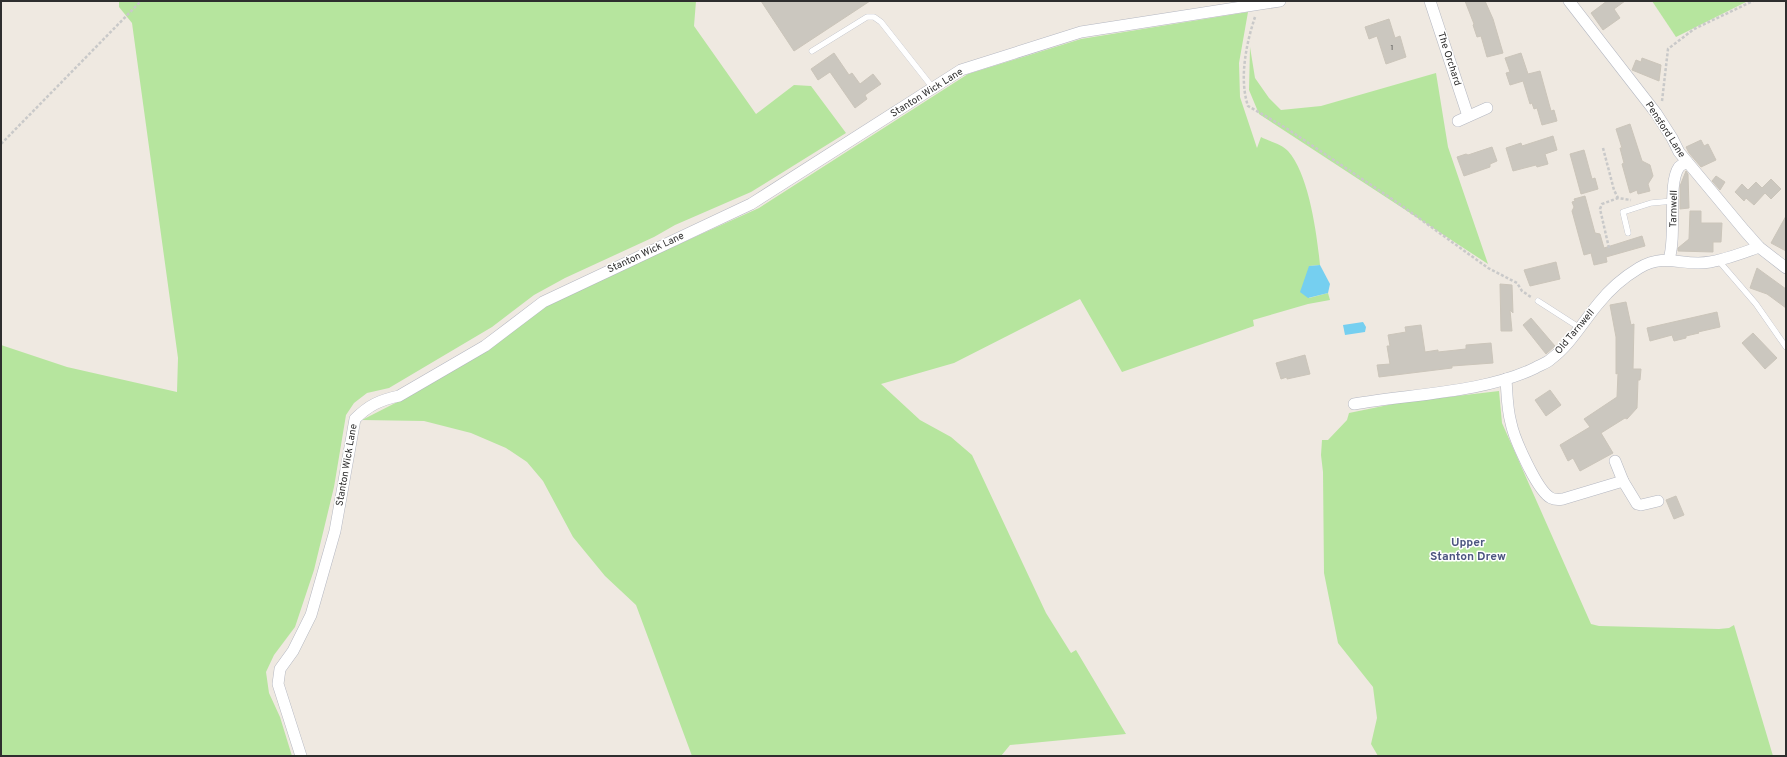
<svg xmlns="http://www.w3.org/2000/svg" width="1787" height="757" viewBox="0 0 1787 757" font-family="Overpass,sans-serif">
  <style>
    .green { fill: #b6e59e }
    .water { fill: #75cff0 }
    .building { fill: #cbc7bf; stroke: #cbc5ba }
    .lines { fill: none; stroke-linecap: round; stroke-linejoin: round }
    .service-casing { stroke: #b4b7c1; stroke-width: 6 }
    .minor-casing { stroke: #b4b7c1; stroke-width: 12 }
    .path { stroke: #c9c9c9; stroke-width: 2.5; stroke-dasharray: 3 2; stroke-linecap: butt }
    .service { stroke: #fff; stroke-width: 5.5 }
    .minor { stroke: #fff; stroke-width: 11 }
    .labels { text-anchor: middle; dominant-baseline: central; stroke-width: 3; stroke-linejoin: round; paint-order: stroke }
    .number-label { font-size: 8px; fill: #555452 }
    .street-label { font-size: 10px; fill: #2e2e2e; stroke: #fff }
    .quarter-label { font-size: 12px; font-weight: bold; fill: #4d5680; stroke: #fff }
  </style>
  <rect width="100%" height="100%" fill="#efe9e1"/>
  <g class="green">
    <path d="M 119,1 L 696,1 L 694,26 L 756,114 L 794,85 L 811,86 L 846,133 L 751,192 L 675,225 L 654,237 L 565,278 L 534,295 L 492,327 L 389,388 L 367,393 L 354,403 L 346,415 L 334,487 L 314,570 L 295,627 L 274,655 L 266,672 L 269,693 L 280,717 L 292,756 L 1,756 L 1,345 L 67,367 L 177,392 L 178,358 L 132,23 L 119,7 Z"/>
    <path d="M 1652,1 L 1748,1 L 1676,37 Z"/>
    <path d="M 1248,12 L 1239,63 L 1240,97 L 1257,148 L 1261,137 C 1268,141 1282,144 1288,151 C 1309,174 1317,235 1320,265 L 1309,266 L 1309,298 L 1328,293 L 1330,300 L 1308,304 L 1253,320 L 1254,326 L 1122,372 L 1080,299 L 954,363 L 881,384 L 920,420 L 951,437 L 972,455 L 1046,613 L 1071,653 L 1076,650 L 1126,734 L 1010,745 L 1001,756 L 692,756 L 636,605 L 605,576 L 573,537 L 543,481 L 527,462 L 506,448 L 471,433 L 424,421 L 362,420 L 411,395 L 551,302 L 759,208 L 968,74 L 1081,39 Z"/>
    <path d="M 1250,47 L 1255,78 L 1269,98 L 1281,110 L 1321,106 L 1436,73 L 1448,147 L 1488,264 L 1259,114 L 1249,90 Z"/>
    <path d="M 1499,391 L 1502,423 L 1591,624 L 1599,626 L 1719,629 L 1729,628 L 1734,625 L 1773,756 L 1378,756 L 1371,744 L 1377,718 L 1373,687 L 1338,643 L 1324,573 L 1323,472 L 1321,455 L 1322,440 L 1328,440 L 1347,420 L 1349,413 L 1398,403 Z"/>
  </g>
  <g class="water">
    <path d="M 1320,265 L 1330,284 L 1328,293 L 1308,298 L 1300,292 L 1309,266 Z"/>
    <path d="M 1363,322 L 1366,327 L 1365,332 L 1345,335 L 1343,325 Z"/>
  </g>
  <g class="building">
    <path d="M 761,1 L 870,1 L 794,51 Z"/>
    <path d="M 1465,1 L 1485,1 L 1493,19 L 1503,53 L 1487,57 L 1481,36 L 1477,37 L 1473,25 L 1474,24 Z"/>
    <path d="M 1607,1 L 1625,1 L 1614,9 L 1620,18 L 1603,30 L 1591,13 Z"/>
    <path d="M 1389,19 L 1395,38 L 1400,36 L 1406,57 L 1386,64 L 1377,36 L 1369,39 L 1365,27 Z"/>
    <path d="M 834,53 L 849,75 L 852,73 L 860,84 L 873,74 L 881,84 L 865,95 L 867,99 L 855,108 L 830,72 L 818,80 L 811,69 Z"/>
    <path d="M 1521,53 L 1528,74 L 1540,71 L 1551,111 L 1554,110 L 1557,121 L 1542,125 L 1537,108 L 1534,109 L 1532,103 L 1530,104 L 1523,81 L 1510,85 L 1506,73 L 1510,72 L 1505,58 Z"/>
    <path d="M 1642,58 L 1661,65 L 1659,81 L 1632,70 L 1636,60 L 1641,62 Z"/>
    <path d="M 1630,124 L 1642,161 L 1650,165 L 1653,176 L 1648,184 L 1650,191 L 1638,194 L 1637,190 L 1630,193 L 1622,164 L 1624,163 L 1620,148 L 1622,148 L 1616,129 Z"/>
    <path d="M 1553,136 L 1557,150 L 1545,154 L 1548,164 L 1537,167 L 1536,165 L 1513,171 L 1506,148 L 1521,143 L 1522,146 Z"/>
    <path d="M 1701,140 L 1704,146 L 1708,144 L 1716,160 L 1701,167 L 1689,153 L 1686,147 Z"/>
    <path d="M 1492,147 L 1497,161 L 1490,164 L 1490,167 L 1464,176 L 1457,157 L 1466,154 L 1468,155 Z"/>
    <path d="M 1584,150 L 1592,179 L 1595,178 L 1598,189 L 1581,194 L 1570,154 Z"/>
    <path d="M 1686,171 L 1688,174 L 1689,208 L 1680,209 L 1680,186 Z"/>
    <path d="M 1716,176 L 1725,182 L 1720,190 L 1712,181 Z"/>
    <path d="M 1771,179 L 1781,189 L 1771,199 L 1765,193 L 1754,205 L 1746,198 L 1744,201 L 1735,192 L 1742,184 L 1748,190 L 1756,182 L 1762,188 Z"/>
    <path d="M 1585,196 L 1595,233 L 1600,234 L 1604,248 L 1642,236 L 1645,246 L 1606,257 L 1607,262 L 1594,265 L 1591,253 L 1584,255 L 1572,211 L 1574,207 L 1572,202 L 1575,201 L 1574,199 Z"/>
    <path d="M 1690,211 L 1701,211 L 1701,223 L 1722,223 L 1721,242 L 1713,242 L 1713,252 L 1678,251 L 1678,248 L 1689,239 Z"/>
    <path d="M 1786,216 L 1786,251 L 1771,243 Z"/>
    <path d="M 1556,262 L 1560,279 L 1530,286 L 1524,270 Z"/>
    <path d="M 1757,268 L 1786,289 L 1786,308 L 1767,294 L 1750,288 Z"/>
    <path d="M 1500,284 L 1512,285 L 1513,313 L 1510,310 L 1512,331 L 1501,331 Z"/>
    <path d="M 1626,302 L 1631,325 L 1634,324 L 1633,369 L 1641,369 L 1640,380 L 1638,380 L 1637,408 L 1627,419 L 1625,418 L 1601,433 L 1613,453 L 1580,471 L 1573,458 L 1568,461 L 1560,445 L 1590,427 L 1584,419 L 1617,397 L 1618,373 L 1616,374 L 1616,337 L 1610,305 Z"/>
    <path d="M 1717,312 L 1720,327 L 1698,332 L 1699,333 L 1686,336 L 1686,338 L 1674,341 L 1672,335 L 1650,341 L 1647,328 Z"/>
    <path d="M 1531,318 L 1555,346 L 1546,354 L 1523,325 Z"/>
    <path d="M 1421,325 L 1425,352 L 1438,350 L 1438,352 L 1466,349 L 1466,345 L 1491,343 L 1493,363 L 1452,366 L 1452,368 L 1379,377 L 1377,365 L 1390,364 L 1387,346 L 1390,346 L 1388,335 L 1406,332 L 1405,327 Z"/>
    <path d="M 1753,333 L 1777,358 L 1765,369 L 1742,343 Z"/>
    <path d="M 1305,355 L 1310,374 L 1287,379 L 1287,377 L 1281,379 L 1276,363 Z"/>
    <path d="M 1550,390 L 1561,405 L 1546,416 L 1535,400 Z"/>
    <path d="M 1676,496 L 1684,515 L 1674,519 L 1666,500 Z"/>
  </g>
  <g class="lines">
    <g class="service-casing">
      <g id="service">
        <path d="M 812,51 L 867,17 L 874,17 L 881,22 L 933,88"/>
        <path d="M 1628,233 L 1623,212 L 1651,203 L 1673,201"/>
        <path d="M 1718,260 L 1756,304 L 1786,347"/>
        <path d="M 1538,301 L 1580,328"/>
      </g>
    </g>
    <g class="minor-casing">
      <g id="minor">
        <path d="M 1430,1 L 1468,116"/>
        <path d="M 1569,1 L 1656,113 L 1672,138 L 1679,152 L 1744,230 L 1759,247 L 1786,268"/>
        <path d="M 1458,121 L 1487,108"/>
        <path d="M 1669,259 C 1677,235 1667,184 1679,167 C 1681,165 1685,163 1687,162"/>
        <path d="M 1506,379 C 1507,393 1507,409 1511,423 C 1514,438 1537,491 1551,498 C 1555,500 1558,500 1563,499 L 1623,481"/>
        <path d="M 1354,404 C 1411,394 1483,393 1535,368 C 1540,365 1547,363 1551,359 C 1570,345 1583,322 1598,304 C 1609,290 1624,277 1639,268 C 1667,252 1682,267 1710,262 C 1727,259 1743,253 1759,247"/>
        <path d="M 1615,461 L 1623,481 L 1637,504 L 1641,505 L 1658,501"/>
        <path d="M 301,756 L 278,684 L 280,669 L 293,651 L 311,615 L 335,531 L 355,419 C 369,405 380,400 399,396 L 485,346 L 543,302 L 751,204 L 961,70 L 1081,32 L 1280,1"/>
      </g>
    </g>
    <g class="path">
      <path d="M 1255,17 C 1246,44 1239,79 1248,106 L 1286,128 L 1398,203 L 1488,268 L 1517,283 L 1522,291 L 1531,297"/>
      <path d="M 1662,101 L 1668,49 L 1694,29 L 1753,1"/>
      <path d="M 1,144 L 141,1"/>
      <path d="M 1603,148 L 1614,190 L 1618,198 L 1631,200"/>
      <path d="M 1609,248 L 1600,209 L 1602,204 L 1618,198"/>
    </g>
    <use href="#service" class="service"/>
    <use href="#minor" class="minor"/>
  </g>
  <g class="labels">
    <g class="number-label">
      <text x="1392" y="48">1</text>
    </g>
    <g class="street-label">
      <text transform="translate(1449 59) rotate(72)">The Orchard</text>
      <text transform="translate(927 93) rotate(-32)">Stanton Wick Lane</text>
      <text transform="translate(1665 130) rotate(57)">Pensford Lane</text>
      <text transform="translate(1674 209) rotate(-89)">Tarnwell</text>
      <text transform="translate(646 253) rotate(-25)">Stanton Wick Lane</text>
      <text transform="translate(1575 332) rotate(-50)">Old Tarnwell</text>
      <text transform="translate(347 465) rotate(-80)">Stanton Wick Lane</text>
    </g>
    <g class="quarter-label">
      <text x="1468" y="543">Upper<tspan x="1468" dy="14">Stanton Drew</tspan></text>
    </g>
  </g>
  <rect width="1787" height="757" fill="none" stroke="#2e2e2e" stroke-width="4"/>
</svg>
